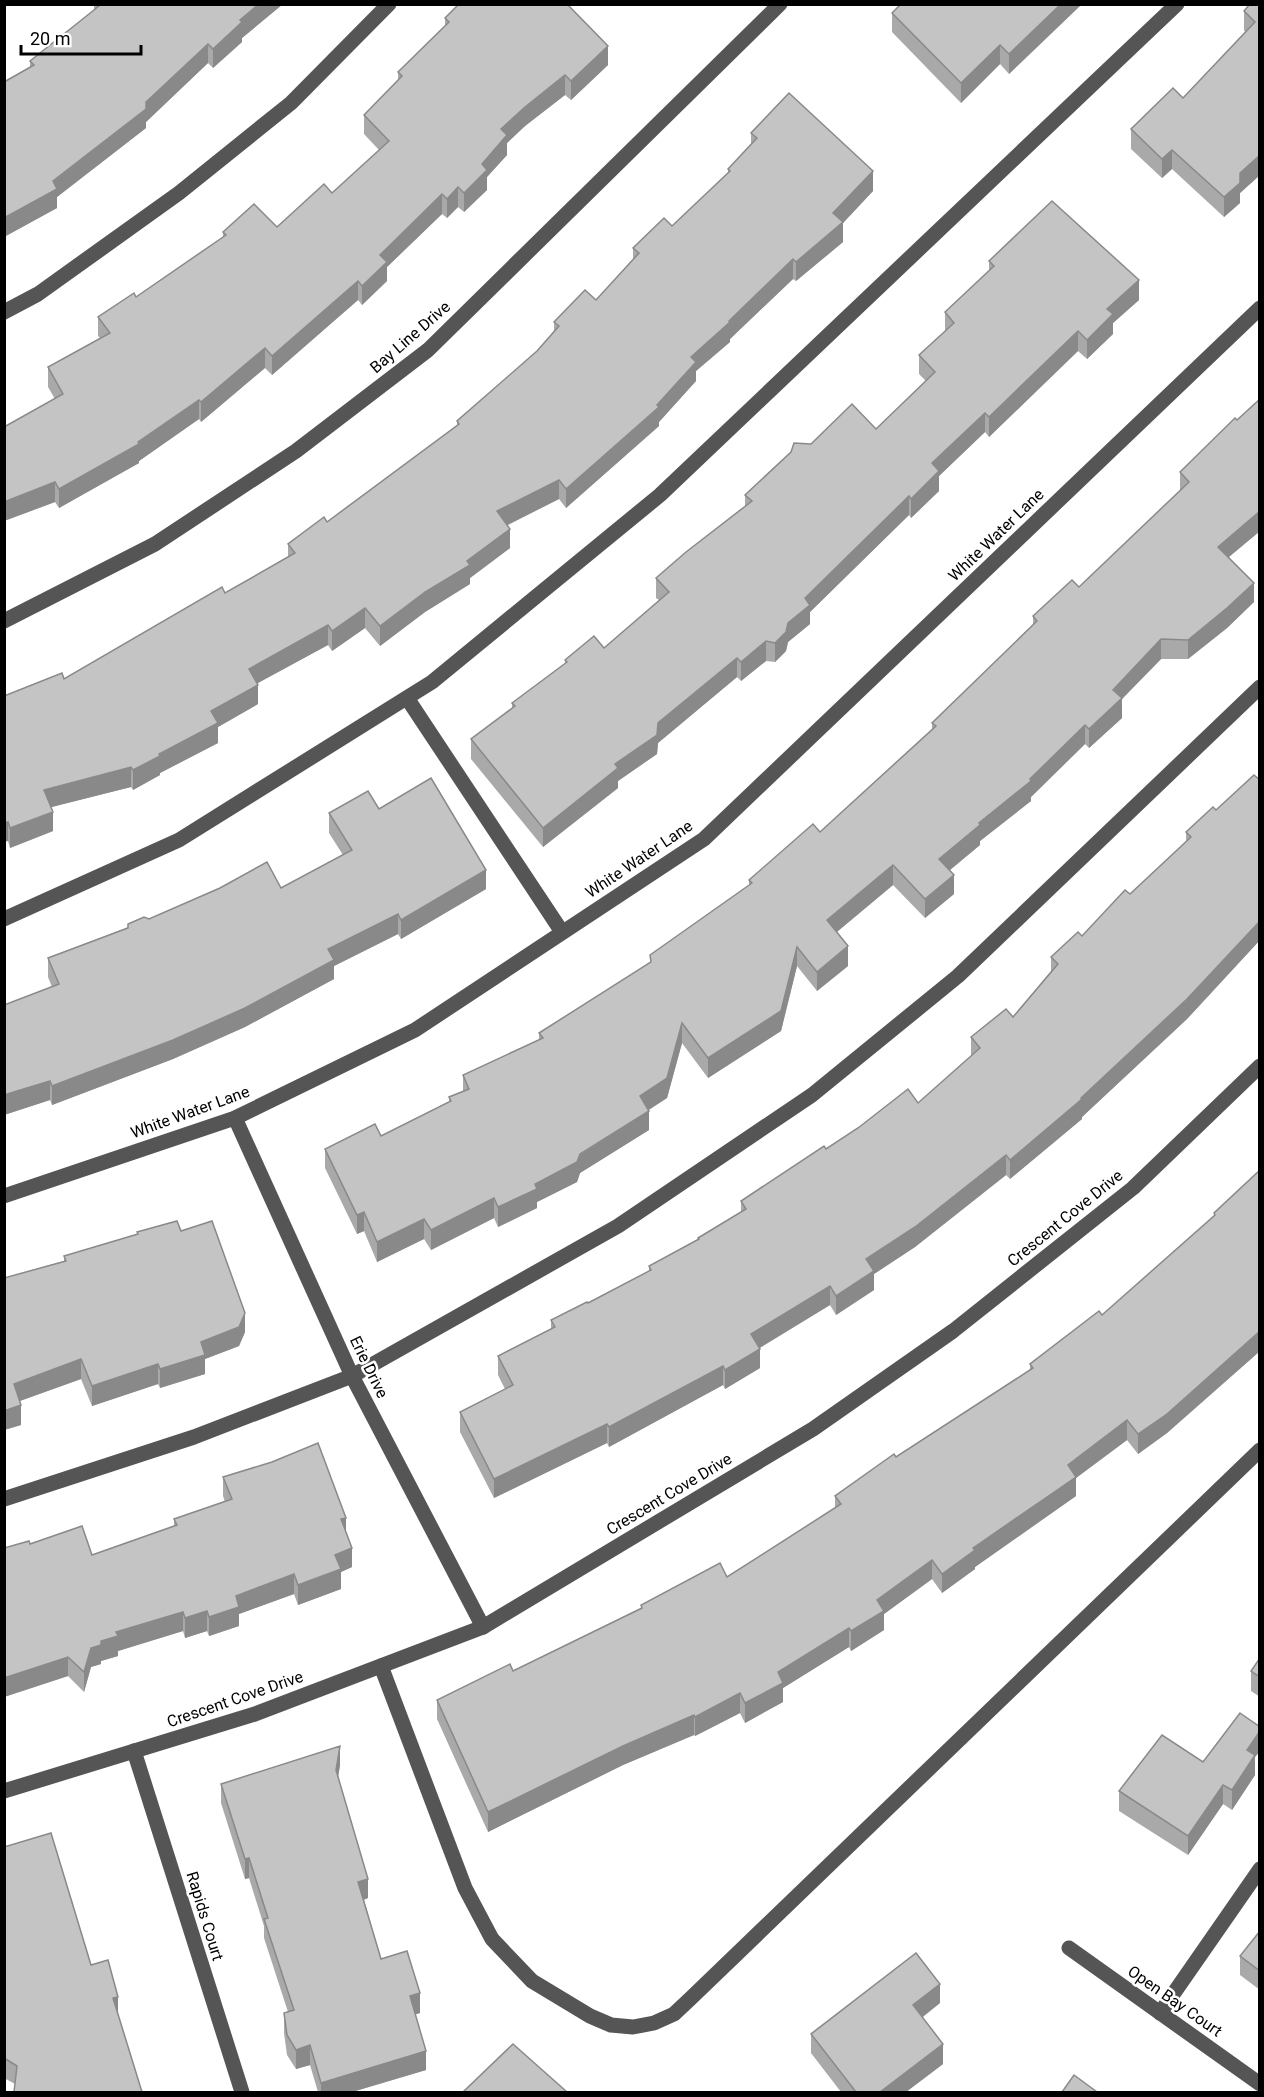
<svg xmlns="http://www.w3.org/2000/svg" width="1264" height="2097" viewBox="0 0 1264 2097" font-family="Roboto,sans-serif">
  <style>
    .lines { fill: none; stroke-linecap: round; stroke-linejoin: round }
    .minor { stroke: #555; stroke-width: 15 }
    .wall { fill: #a9a9a9 }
    .shaded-wall { fill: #898989 }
    .building { fill: #c4c4c4; stroke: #898989; stroke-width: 1.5 }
    .labels { text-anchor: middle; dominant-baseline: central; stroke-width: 5; stroke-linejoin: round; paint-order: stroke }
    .street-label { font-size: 16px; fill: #000; stroke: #fff }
  </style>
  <rect width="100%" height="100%" fill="#fff"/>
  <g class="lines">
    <g class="minor">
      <path d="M 4,312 L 38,294 L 179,193 L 291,103 L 389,4"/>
      <path d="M 4,621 L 155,544 L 296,451 L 428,350 L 780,4"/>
      <path d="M 407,698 L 562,932"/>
      <path d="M 4,919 L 179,840 L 432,682 L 660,495 L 1177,4"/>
      <path d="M 235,1118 L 352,1376 L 483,1627"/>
      <path d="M 4,1196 L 235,1118 L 415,1030 L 704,839 L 1260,308"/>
      <path d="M 4,1499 L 194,1437 L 352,1376 L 618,1226 L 812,1095 L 958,976 L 1260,687"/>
      <path d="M 381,1666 L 465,1888 L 492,1939 L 532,1981 L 590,2016 L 611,2025 L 633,2027 L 654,2023 L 674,2014 L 690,1999 L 1260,1450"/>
      <path d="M 134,1751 L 242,2092"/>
      <path d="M 4,1791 L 255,1714 L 483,1627 L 813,1429 L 953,1331 L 1133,1188 L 1260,1066"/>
      <path d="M 1069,1948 L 1260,2084"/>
      <path d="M 1160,2013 L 1260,1869"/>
    </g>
  </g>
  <g class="wall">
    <path d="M 94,4 L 283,4 L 242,38 L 242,42 L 213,68 L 208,63 L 146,122 L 146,128 L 57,197 L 57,208 L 4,237 L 4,82 L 30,67 L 30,61 L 94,10 Z"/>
    <path d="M 898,4 L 1082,4 L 1009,74 L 1000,64 L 961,103 L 892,32 L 892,13 L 899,6 Z"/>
    <path d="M 1260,4 L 1260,175 L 1240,193 L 1240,203 L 1224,217 L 1172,169 L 1162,178 L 1131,149 L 1131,129 L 1183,98 L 1245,32 L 1244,30 L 1244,11 Z"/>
    <path d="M 445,18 L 608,65 L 571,100 L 565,95 L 525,126 L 507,143 L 507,155 L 487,177 L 487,190 L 464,212 L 458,207 L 447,218 L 442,214 L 387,267 L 387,281 L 362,305 L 358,300 L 272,375 L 265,368 L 201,422 L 199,419 L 139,461 L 139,463 L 59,508 L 55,502 L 4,521 L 4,427 L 55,399 L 48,387 L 48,367 L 100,338 L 98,336 L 98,317 L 136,297 L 223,237 L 223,232 L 277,227 L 332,193 L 379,150 L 364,134 L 364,115 L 398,80 L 398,72 L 445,26 Z"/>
    <path d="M 751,133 L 873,191 L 843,223 L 843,242 L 796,281 L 793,279 L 730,339 L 730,342 L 696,371 L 696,381 L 659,422 L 659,426 L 566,508 L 559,499 L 508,525 L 510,548 L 470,578 L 470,584 L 425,612 L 380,646 L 365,628 L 332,651 L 328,645 L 257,683 L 258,704 L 218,727 L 218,743 L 160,773 L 160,775 L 133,790 L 131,787 L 51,807 L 53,831 L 10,848 L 8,841 L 4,696 L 64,679 L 225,593 L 288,557 L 288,544 L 327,522 L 457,426 L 457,421 L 537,351 L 554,331 L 554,322 L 596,300 L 633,260 L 633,248 L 672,226 L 728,174 L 728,169 L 751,144 Z"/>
    <path d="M 989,261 L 1139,300 L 1113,323 L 1113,334 L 1087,359 L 1078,351 L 989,437 L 985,432 L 939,476 L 939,491 L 911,518 L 909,515 L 810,612 L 810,624 L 788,642 L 786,651 L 775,662 L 766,661 L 741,681 L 737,677 L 658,743 L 657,754 L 618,781 L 618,788 L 543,847 L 471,759 L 471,739 L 512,708 L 512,703 L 565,664 L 565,660 L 604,648 L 659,600 L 656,598 L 656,578 L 745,506 L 745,495 L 811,444 L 876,429 L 926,381 L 919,374 L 919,355 L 945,331 L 945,312 L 989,272 Z"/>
    <path d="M 1260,399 L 1260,531 L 1229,557 L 1254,602 L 1227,628 L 1188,659 L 1161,659 L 1122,699 L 1122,718 L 1089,748 L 1085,744 L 1031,797 L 1031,801 L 980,841 L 980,845 L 950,870 L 954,894 L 925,918 L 893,885 L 837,932 L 848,966 L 817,991 L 797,966 L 781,1031 L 708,1078 L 682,1043 L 667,1098 L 649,1110 L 649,1130 L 580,1173 L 577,1182 L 537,1202 L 537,1208 L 498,1227 L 494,1218 L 431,1250 L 424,1239 L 377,1262 L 364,1231 L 357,1234 L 325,1168 L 325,1149 L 381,1136 L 449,1102 L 449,1097 L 463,1092 L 463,1075 L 539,1040 L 539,1033 L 650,963 L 650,955 L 749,885 L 749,880 L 820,832 L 932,729 L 932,723 L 1033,625 L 1033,616 L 1079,587 L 1180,491 L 1180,472 L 1237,420 Z"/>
    <path d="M 1260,780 L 1260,940 L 1187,1019 L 1082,1117 L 1082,1119 L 1010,1179 L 1006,1175 L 915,1247 L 874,1274 L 874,1290 L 836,1315 L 830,1305 L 760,1348 L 760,1368 L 725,1389 L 723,1385 L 609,1447 L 607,1443 L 494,1498 L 460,1432 L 460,1412 L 505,1389 L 498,1375 L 498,1356 L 551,1329 L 551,1320 L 588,1303 L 649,1271 L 649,1266 L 698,1240 L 698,1238 L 741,1212 L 741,1201 L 826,1149 L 918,1103 L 971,1056 L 971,1037 L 1013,1017 L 1051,971 L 1051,957 L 1082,936 L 1130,894 L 1186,842 L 1186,832 L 1216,810 Z"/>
    <path d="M 379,809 L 486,889 L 401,939 L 398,934 L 334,966 L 334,979 L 245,1027 L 173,1059 L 52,1105 L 50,1100 L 4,1115 L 52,987 L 48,977 L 48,958 L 149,919 L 281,888 L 343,855 L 329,833 L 329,813 Z"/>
    <path d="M 1260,1170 L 1260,1351 L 1167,1433 L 1138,1454 L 1127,1440 L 1076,1478 L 1076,1496 L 975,1567 L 975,1569 L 942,1593 L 932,1579 L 884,1614 L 884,1630 L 851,1651 L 849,1647 L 783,1688 L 783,1702 L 745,1723 L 740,1713 L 695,1736 L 694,1735 L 623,1765 L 488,1832 L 437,1719 L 437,1700 L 513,1671 L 641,1609 L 641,1605 L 727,1577 L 835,1508 L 835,1496 L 1030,1370 L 1030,1364 L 1102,1315 L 1214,1217 L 1214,1213 Z"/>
    <path d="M 181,1231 L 245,1332 L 239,1346 L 205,1359 L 205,1374 L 160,1388 L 158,1384 L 92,1406 L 81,1379 L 20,1401 L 21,1425 L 4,1430 L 4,1278 L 64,1261 L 64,1256 L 137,1234 L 137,1232 Z"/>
    <path d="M 223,1477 L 346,1532 L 352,1567 L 341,1572 L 341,1589 L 298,1605 L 294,1594 L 239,1614 L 239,1626 L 209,1636 L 207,1631 L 185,1638 L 183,1631 L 118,1651 L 118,1656 L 101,1661 L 101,1664 L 91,1667 L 84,1692 L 68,1676 L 4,1697 L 4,1548 L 30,1544 L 92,1555 L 174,1526 L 174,1519 L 225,1502 L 223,1496 Z"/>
    <path d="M 1260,1658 L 1260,1697 L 1251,1691 L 1251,1671 Z"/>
    <path d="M 1260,1727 L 1260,1751 L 1255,1757 L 1255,1775 L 1232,1810 L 1223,1804 L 1188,1855 L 1119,1811 L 1119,1791 L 1203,1762 Z"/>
    <path d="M 340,1765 L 338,1777 L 368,1898 L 364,1900 L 381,1959 L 420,2013 L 415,2014 L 426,2070 L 352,2092 L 318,2092 L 310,2065 L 296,2069 L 287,2055 L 284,2033 L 284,2013 L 288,2012 L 264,1938 L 264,1926 L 249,1878 L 245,1879 L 221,1803 L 221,1784 Z"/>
    <path d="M 51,1833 L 15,2084 L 4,2078 L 4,1847 Z"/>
    <path d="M 1260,1931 L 1260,1990 L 1240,1975 L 1240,1956 Z"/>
    <path d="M 940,2003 L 923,2017 L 943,2064 L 906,2092 L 841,2092 L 811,2053 L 811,2034 Z"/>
  </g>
  <g class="shaded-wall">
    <path d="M 259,4 L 283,4 L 242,38 L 242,42 L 213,68 L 213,49 L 240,20 Z"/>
    <path d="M 1061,4 L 1082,4 L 1009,74 L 1009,54 Z"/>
    <path d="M 208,44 L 208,63 L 146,122 L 146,128 L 57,197 L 57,208 L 4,237 L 4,218 L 53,181 L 146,102 Z"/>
    <path d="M 1000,45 L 1000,64 L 961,103 L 961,83 Z"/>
    <path d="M 608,46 L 608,65 L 571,100 L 571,81 Z"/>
    <path d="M 565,75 L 565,95 L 525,126 L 507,143 L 507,155 L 487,177 L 487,190 L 464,212 L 464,193 L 482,164 L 501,129 L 525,107 Z"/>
    <path d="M 1172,150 L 1172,169 L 1162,178 L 1162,159 Z"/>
    <path d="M 1260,155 L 1260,175 L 1240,193 L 1240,203 L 1224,217 L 1224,197 L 1240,173 Z"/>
    <path d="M 873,171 L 873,191 L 843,223 L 843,242 L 796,281 L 796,262 L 833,213 Z"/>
    <path d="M 458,187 L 458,207 L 447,218 L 447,199 Z"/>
    <path d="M 442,194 L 442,214 L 387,267 L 387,281 L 362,305 L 362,286 L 380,255 Z"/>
    <path d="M 793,259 L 793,279 L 730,339 L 730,342 L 696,371 L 696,381 L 659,422 L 659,426 L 566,508 L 566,489 L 657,405 L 691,357 Z"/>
    <path d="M 1139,280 L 1139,300 L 1113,323 L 1113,334 L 1087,359 L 1087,340 L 1107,309 Z"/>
    <path d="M 358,281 L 358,300 L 272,375 L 272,356 Z"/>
    <path d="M 1078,331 L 1078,351 L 989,437 L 989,417 Z"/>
    <path d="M 265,348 L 265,368 L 201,422 L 201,402 Z"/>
    <path d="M 199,400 L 199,419 L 139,461 L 139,463 L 59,508 L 59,489 L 138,442 Z"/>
    <path d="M 985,413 L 985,432 L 939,476 L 939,491 L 911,518 L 911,499 L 932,463 Z"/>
    <path d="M 559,480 L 559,499 L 497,530 L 497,511 Z"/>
    <path d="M 55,482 L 55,502 L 4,521 L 4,502 Z"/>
    <path d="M 909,496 L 909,515 L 810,612 L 810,624 L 788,642 L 786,651 L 775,662 L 775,643 L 805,598 Z"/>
    <path d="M 1260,511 L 1260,531 L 1218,566 L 1218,547 Z"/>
    <path d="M 510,529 L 510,548 L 470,578 L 470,584 L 425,612 L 380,646 L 380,626 Z"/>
    <path d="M 1254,583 L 1254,602 L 1227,628 L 1188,659 L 1188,640 Z"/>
    <path d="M 365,608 L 365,628 L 332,651 L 332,631 Z"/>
    <path d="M 328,625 L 328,645 L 249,688 L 249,669 Z"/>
    <path d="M 1161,639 L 1161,659 L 1122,699 L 1122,718 L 1089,748 L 1089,729 L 1113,690 Z"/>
    <path d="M 766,641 L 766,661 L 741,681 L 741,662 Z"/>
    <path d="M 737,658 L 737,677 L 658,743 L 657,754 L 618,781 L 618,788 L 543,847 L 543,828 L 615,764 L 658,723 Z"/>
    <path d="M 258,685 L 258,704 L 218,727 L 218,743 L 160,773 L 160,775 L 133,790 L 133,770 L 159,754 L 211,711 Z"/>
    <path d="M 1085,725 L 1085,744 L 1031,797 L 1031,801 L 980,841 L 980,845 L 939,879 L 939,859 L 979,823 L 1030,779 Z"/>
    <path d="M 131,767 L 131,787 L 44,809 L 44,790 Z"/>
    <path d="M 53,812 L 53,831 L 10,848 L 10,828 Z"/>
    <path d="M 8,822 L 8,841 L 4,842 L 4,823 Z"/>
    <path d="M 893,865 L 893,885 L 827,940 L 827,920 Z"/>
    <path d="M 486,870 L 486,889 L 401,939 L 401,920 Z"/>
    <path d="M 954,875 L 954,894 L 925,918 L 925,899 Z"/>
    <path d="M 398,914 L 398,934 L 334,966 L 334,979 L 245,1027 L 173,1059 L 52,1105 L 52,1086 Z"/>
    <path d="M 1260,921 L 1260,940 L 1187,1019 L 1082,1117 L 1082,1119 L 1010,1179 L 1010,1160 L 1081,1098 Z"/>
    <path d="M 848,946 L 848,966 L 817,991 L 817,972 Z"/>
    <path d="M 797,947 L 797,966 L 781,1031 L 708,1078 L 708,1058 Z"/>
    <path d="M 682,1023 L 682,1043 L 667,1098 L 640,1115 L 640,1096 Z"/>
    <path d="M 50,1081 L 50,1100 L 4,1115 L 4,1095 Z"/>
    <path d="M 649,1111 L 649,1130 L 580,1173 L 577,1182 L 537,1202 L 537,1208 L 498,1227 L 498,1207 Z"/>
    <path d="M 1006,1155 L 1006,1175 L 915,1247 L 874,1274 L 874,1290 L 836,1315 L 836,1296 L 866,1259 Z"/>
    <path d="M 494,1198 L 494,1218 L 431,1250 L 431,1230 Z"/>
    <path d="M 364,1212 L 364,1231 L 357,1234 L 357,1215 Z"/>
    <path d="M 424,1219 L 424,1239 L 377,1262 L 377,1242 Z"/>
    <path d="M 830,1286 L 830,1305 L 751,1353 L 751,1334 Z"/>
    <path d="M 245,1313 L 245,1332 L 239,1346 L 205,1359 L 205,1374 L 160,1388 L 160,1369 Z"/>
    <path d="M 1260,1331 L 1260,1351 L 1167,1433 L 1138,1454 L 1138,1434 Z"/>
    <path d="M 760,1349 L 760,1368 L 725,1389 L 725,1370 Z"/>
    <path d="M 81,1359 L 81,1379 L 14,1403 L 14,1384 Z"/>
    <path d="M 158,1364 L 158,1384 L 92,1406 L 92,1386 Z"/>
    <path d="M 723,1366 L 723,1385 L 609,1447 L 609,1427 Z"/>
    <path d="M 21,1405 L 21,1425 L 4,1430 L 4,1411 Z"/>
    <path d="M 1127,1420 L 1127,1440 L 1076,1478 L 1076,1496 L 975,1567 L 975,1569 L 942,1593 L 942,1574 L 973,1548 L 1068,1465 Z"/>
    <path d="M 607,1424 L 607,1443 L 494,1498 L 494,1479 Z"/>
    <path d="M 346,1518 L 346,1537 L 341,1519 Z"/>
    <path d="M 352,1548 L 352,1567 L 341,1572 L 341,1589 L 298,1605 L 298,1585 L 335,1555 Z"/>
    <path d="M 932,1560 L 932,1579 L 884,1614 L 884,1630 L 851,1651 L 851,1631 L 877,1600 Z"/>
    <path d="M 294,1574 L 294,1594 L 239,1614 L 239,1626 L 209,1636 L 209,1617 L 236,1596 Z"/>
    <path d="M 207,1611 L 207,1631 L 185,1638 L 185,1618 Z"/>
    <path d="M 183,1612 L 183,1631 L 118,1651 L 118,1656 L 101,1661 L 101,1664 L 91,1667 L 84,1692 L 84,1672 L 91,1648 L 116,1632 Z"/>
    <path d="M 849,1628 L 849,1647 L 783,1688 L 783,1702 L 745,1723 L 745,1703 L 778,1672 Z"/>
    <path d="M 68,1657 L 68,1676 L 4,1697 L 4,1678 Z"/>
    <path d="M 740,1693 L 740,1713 L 695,1736 L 695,1717 Z"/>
    <path d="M 694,1715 L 694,1735 L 623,1765 L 488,1832 L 488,1812 L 623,1746 Z"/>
    <path d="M 1260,1731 L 1260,1751 L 1255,1757 L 1255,1775 L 1232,1810 L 1232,1790 L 1247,1750 Z"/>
    <path d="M 340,1746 L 340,1765 L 336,1789 L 336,1770 Z"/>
    <path d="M 1223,1785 L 1223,1804 L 1188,1855 L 1188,1836 Z"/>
    <path d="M 249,1858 L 249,1878 L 245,1879 L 245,1859 Z"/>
    <path d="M 368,1879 L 368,1898 L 358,1901 L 358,1882 Z"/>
    <path d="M 940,1984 L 940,2003 L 913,2024 L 913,2005 Z"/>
    <path d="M 420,1993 L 420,2013 L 410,2016 L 410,1996 Z"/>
    <path d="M 118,1997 L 118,2017 L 113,1998 Z"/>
    <path d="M 943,2044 L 943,2064 L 906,2092 L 880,2092 Z"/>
    <path d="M 310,2045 L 310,2065 L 296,2069 L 296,2050 Z"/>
    <path d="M 426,2051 L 426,2070 L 352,2092 L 321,2092 L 321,2083 Z"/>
  </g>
  <g class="building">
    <path d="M 97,4 L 259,4 L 240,20 L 242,22 L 213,49 L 208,44 L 146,102 L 146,109 L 53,181 L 57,189 L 4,218 L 4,82 L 34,65 L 30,61 L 99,6 Z"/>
    <path d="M 459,4 L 567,4 L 608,46 L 571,81 L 565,75 L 525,107 L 501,129 L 507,135 L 482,164 L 487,170 L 464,193 L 458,187 L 447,199 L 442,194 L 380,255 L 387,262 L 362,286 L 358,281 L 272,356 L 265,348 L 201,402 L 199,400 L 138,442 L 139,444 L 59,489 L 55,482 L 4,502 L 4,427 L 63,394 L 48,367 L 110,333 L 98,317 L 134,293 L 136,297 L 226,235 L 223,232 L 254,204 L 277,227 L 324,184 L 332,193 L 389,141 L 364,115 L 402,76 L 398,72 L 449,22 L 445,18 Z"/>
    <path d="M 901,4 L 1061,4 L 1009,54 L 1000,45 L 961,83 L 892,13 Z"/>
    <path d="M 1250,4 L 1260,4 L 1260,155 L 1240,173 L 1240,183 L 1224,197 L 1172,150 L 1162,159 L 1131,129 L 1173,88 L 1183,98 L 1255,22 L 1244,11 Z"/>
    <path d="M 789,93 L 873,171 L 833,213 L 843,222 L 796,262 L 793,259 L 729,321 L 730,322 L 691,357 L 696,362 L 657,405 L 659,407 L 566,489 L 559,480 L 497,511 L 510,529 L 467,561 L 470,565 L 425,592 L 380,626 L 365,608 L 332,631 L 328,625 L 249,669 L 258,685 L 211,711 L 218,723 L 159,754 L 160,756 L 133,770 L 131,767 L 44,790 L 53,812 L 10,828 L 8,822 L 4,823 L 4,696 L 62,673 L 64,679 L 222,587 L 225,593 L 295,553 L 288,544 L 324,517 L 327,522 L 459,424 L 457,421 L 537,351 L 559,326 L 554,322 L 585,290 L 596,300 L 639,253 L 633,248 L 664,218 L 672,226 L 730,171 L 728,169 L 757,138 L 751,133 Z"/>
    <path d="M 1052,201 L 1139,280 L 1107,309 L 1113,314 L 1087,340 L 1078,331 L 989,417 L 985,413 L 932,463 L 939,471 L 911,499 L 909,496 L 805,598 L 810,605 L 788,623 L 786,632 L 775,643 L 766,641 L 741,662 L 737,658 L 658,723 L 657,735 L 615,764 L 618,768 L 543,828 L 471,739 L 515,706 L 512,703 L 567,662 L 565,660 L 594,636 L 604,648 L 669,592 L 656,578 L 686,552 L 752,501 L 745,495 L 791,452 L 794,443 L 811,444 L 852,404 L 876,429 L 935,372 L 919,355 L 954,323 L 945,312 L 994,266 L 989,261 Z"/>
    <path d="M 1260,399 L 1260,511 L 1218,547 L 1254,583 L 1227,608 L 1188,640 L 1161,639 L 1113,690 L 1122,698 L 1089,729 L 1085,725 L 1030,779 L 1031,781 L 979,823 L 980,825 L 939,859 L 954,875 L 925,899 L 893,865 L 827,920 L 848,946 L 817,972 L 797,947 L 781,1011 L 708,1058 L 682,1023 L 667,1078 L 640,1096 L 649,1111 L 580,1154 L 577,1162 L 535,1184 L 537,1189 L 498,1207 L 494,1198 L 431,1230 L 424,1219 L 377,1242 L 364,1212 L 357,1215 L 325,1149 L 375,1124 L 381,1136 L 451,1101 L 449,1097 L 469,1089 L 463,1075 L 543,1038 L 539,1033 L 651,962 L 650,955 L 752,883 L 749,880 L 813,824 L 820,832 L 936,726 L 932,723 L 1037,621 L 1033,616 L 1072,580 L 1079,587 L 1189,482 L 1180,472 L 1235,418 L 1237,420 Z"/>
    <path d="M 1254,775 L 1260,780 L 1260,921 L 1187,999 L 1081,1098 L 1082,1099 L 1010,1160 L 1006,1155 L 915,1227 L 866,1259 L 874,1271 L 836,1296 L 830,1286 L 751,1334 L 760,1349 L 725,1370 L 723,1366 L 609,1427 L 607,1424 L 494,1479 L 460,1412 L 513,1385 L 498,1356 L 555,1327 L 551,1320 L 587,1302 L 588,1303 L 651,1270 L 649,1266 L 699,1239 L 698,1238 L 746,1209 L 741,1201 L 824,1146 L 826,1149 L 858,1128 L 908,1089 L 918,1103 L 980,1048 L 971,1037 L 1006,1009 L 1013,1017 L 1058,964 L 1051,957 L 1078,932 L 1082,936 L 1125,890 L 1130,894 L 1191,837 L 1186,832 L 1213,807 L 1216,810 Z"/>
    <path d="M 431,778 L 486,870 L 401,920 L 398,914 L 328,949 L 334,960 L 245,1008 L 173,1040 L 52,1086 L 50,1081 L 4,1095 L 4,1005 L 59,984 L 48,958 L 128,928 L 128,924 L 144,917 L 149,919 L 220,888 L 267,862 L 281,888 L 352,850 L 329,813 L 368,791 L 379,809 Z"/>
    <path d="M 1260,1170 L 1260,1331 L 1167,1414 L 1138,1434 L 1127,1420 L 1068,1465 L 1076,1477 L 973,1548 L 975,1550 L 942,1574 L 932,1560 L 877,1600 L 884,1611 L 851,1631 L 849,1628 L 778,1672 L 783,1683 L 745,1703 L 740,1693 L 695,1717 L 694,1715 L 623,1746 L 488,1812 L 437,1700 L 510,1664 L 513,1671 L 642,1608 L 641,1605 L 720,1563 L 727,1577 L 841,1504 L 835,1496 L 894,1454 L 896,1457 L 1033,1368 L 1030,1364 L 1099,1311 L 1102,1315 L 1215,1215 L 1214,1213 Z"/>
    <path d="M 177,1221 L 181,1231 L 212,1221 L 245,1313 L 239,1327 L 201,1342 L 205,1355 L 160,1369 L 158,1364 L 92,1386 L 81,1359 L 14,1384 L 21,1405 L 4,1411 L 4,1278 L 66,1261 L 64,1256 L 138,1234 L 137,1232 Z"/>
    <path d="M 318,1443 L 346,1518 L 341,1519 L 352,1548 L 335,1555 L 341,1569 L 298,1585 L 294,1574 L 236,1596 L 239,1607 L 209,1617 L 207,1611 L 185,1618 L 183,1612 L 116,1632 L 118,1636 L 101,1641 L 101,1645 L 91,1648 L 84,1672 L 68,1657 L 4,1678 L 4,1548 L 29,1541 L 30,1544 L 82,1526 L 92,1555 L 177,1525 L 174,1519 L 232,1499 L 223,1477 L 272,1462 Z"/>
    <path d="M 1260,1658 L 1260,1677 L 1251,1671 Z"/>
    <path d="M 1240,1713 L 1260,1727 L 1260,1731 L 1247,1750 L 1255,1755 L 1232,1790 L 1223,1785 L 1188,1836 L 1119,1791 L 1162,1735 L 1203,1762 Z"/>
    <path d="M 340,1746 L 336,1770 L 368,1879 L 358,1882 L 381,1959 L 407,1951 L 420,1993 L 410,1996 L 426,2051 L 321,2083 L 310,2045 L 296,2050 L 287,2035 L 284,2013 L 294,2010 L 264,1919 L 268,1918 L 249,1858 L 245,1859 L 221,1784 Z"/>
    <path d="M 51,1833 L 91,1965 L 108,1960 L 118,1997 L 113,1998 L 142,2092 L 14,2092 L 17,2066 L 4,2058 L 4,1847 Z"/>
    <path d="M 1260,1931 L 1260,1971 L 1240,1956 Z"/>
    <path d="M 916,1953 L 940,1984 L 913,2005 L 943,2044 L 880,2092 L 856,2092 L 811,2034 Z"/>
    <path d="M 513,2044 L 567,2092 L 463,2092 Z"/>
    <path d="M 1074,2075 L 1097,2092 L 1062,2092 Z"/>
  </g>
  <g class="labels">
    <g class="street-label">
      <text transform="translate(410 337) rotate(-41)">Bay Line Drive</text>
      <text transform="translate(996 535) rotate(-44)">White Water Lane</text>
      <text transform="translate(639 859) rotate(-34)">White Water Lane</text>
      <text transform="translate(190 1112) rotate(-20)">White Water Lane</text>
      <text transform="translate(1065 1218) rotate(-39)">Crescent Cove Drive</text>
      <text transform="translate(369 1367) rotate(64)">Erie Drive</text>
      <text transform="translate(669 1494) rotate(-31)">Crescent Cove Drive</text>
      <text transform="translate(235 1699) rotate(-19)">Crescent Cove Drive</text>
      <text transform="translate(205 1916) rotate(73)">Rapids Court</text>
      <text transform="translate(1175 2001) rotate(35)">Open Bay Court</text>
    </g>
  </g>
  <rect width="1264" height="2097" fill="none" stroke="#000000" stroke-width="12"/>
  <path d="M21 45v9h120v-9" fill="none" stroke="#000000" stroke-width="3"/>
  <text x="30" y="45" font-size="18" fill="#000000" stroke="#ffffff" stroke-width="4.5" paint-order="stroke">20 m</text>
</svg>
